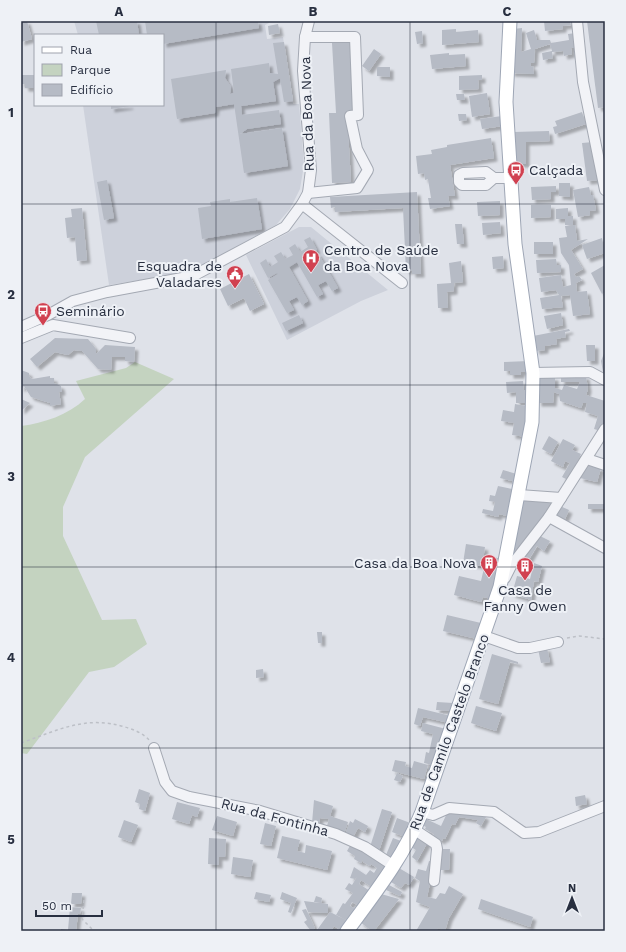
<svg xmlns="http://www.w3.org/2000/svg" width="626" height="952" viewBox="0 0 626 952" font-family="'Work Sans',sans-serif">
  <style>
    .built { fill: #cdd1db }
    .green { fill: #c4d3c0 }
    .building { fill: #b6bbc5; filter: url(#shadow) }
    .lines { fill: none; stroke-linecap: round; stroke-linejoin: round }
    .minor-casing { stroke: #a4a9b3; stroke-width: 12 }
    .major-casing { stroke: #9ea6b5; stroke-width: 15 }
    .path { stroke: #bdc0c7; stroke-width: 1.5; stroke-dasharray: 3 3; stroke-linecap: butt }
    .minor { stroke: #f2f3f7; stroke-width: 10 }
    .major { stroke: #fff; stroke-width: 13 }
    .grid { fill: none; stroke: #282f40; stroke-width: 1; stroke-opacity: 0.55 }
    .labels { text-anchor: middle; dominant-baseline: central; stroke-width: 4; stroke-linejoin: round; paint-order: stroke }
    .street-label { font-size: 14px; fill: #282f40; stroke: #eef1f6 }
    .poi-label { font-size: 14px; fill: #282f40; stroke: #eef1f6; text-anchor: start }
    .neatline { fill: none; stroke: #282f40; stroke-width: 1.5 }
    .grid-label { font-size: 13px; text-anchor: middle; font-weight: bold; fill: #282f40 }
  </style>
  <defs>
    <filter id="shadow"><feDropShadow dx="3.5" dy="3.5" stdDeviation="1" flood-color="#0004"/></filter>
  </defs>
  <rect width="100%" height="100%" fill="#dfe2e9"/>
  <g class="built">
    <path d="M 74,21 L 269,21 L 269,23 L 265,25 L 267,39 L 283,37 L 293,104 L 299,104 L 304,165 L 300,189 L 290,209 L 276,225 L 190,272 L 109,285 L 83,105 L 163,105 L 163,35 L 78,35 Z"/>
    <path d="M 299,227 L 311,227 L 388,290 L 361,301 L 287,340 L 246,255 Z"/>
  </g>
  <path class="green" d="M 135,362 L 174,379 L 85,457 L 63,507 L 63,536 L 102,620 L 136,619 L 147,644 L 114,667 L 89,672 L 27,754 L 21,753 L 21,426 C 44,423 68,415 85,399 L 76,381 L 126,368 Z"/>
  <g class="building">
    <path d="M 21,21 L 27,21 L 32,39 L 21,42 Z"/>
    <path d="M 96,21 L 137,21 L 139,35 L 99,35 Z"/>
    <path d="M 145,21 L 258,21 L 259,28 L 163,44 L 163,35 L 147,35 Z"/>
    <path d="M 544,21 L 570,21 L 571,25 L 563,26 L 563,29 L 545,31 Z"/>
    <path d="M 587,21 L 605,21 L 605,107 L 598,108 Z"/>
    <path d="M 278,24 L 280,33 L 269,35 L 268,26 Z"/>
    <path d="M 522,28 L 521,52 L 531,49 L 526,33 L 534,30 L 537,40 L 550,40 L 551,43 L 569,40 L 568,34 L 576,33 L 581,47 L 571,48 L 572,54 L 564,56 L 563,51 L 552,52 L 553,58 L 543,60 L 542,53 L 552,51 L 550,44 L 535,49 L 534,63 L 531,63 L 531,67 L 533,66 L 534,74 L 511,73 L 513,29 Z"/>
    <path d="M 456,29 L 456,32 L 478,30 L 479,42 L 442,45 L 442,30 Z"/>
    <path d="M 422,31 L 423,43 L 417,44 L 415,32 Z"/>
    <path d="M 284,42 L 293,101 L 284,102 L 280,78 L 273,82 L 276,101 L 241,106 L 242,115 L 279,110 L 281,124 L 247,129 L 240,134 L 282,128 L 288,166 L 244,173 L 234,104 L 216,107 L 215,113 L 177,119 L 171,79 L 226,70 L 225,78 L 231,87 L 230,94 L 234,93 L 231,69 L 269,63 L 270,73 L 278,74 L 273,43 Z"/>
    <path d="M 351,42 L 355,112 L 347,112 L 351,182 L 332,183 L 329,113 L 336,113 L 332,43 Z"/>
    <path d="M 374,49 L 381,54 L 369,71 L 362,66 Z"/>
    <path d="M 449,53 L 449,55 L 465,54 L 466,66 L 432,69 L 430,55 Z"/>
    <path d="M 377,67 L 390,67 L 390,77 L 377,76 Z"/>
    <path d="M 21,75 L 35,75 L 35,88 L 25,88 L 25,84 L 21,84 Z"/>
    <path d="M 482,75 L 482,80 L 478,80 L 479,89 L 459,90 L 459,76 Z"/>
    <path d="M 487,93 L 490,114 L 472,117 L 469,96 Z"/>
    <path d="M 456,94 L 464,94 L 465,100 L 457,100 Z"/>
    <path d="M 111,105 L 130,105 L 130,106 L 111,109 Z"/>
    <path d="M 582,112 L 586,124 L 555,134 L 553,127 L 557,126 L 555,121 Z"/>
    <path d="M 458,114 L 466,114 L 467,120 L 459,121 Z"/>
    <path d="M 502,116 L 503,126 L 482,129 L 480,119 Z"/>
    <path d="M 549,131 L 550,141 L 526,142 L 526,164 L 514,164 L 513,132 Z"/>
    <path d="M 491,138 L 494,158 L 450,165 L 455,196 L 448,196 L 450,206 L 430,209 L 428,198 L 431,198 L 428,179 L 425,180 L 424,173 L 418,174 L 416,156 L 432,154 L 431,150 L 447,147 L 447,145 Z"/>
    <path d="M 593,142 L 598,180 L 587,181 L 582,143 Z"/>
    <path d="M 107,180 L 114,218 L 104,220 L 97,182 Z"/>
    <path d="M 559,183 L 570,183 L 570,197 L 559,196 Z"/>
    <path d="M 556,186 L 556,192 L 551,192 L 551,199 L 532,200 L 531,187 Z"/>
    <path d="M 589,187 L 591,195 L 593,195 L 596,210 L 590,211 L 590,215 L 578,217 L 573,190 Z"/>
    <path d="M 417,192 L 421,274 L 412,274 L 412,270 L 406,271 L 403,208 L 335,212 L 335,207 L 331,208 L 330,197 Z"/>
    <path d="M 257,198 L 262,229 L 202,239 L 198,208 L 211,206 L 210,202 L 230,199 L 230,202 Z"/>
    <path d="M 500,201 L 500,215 L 478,216 L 477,202 Z"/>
    <path d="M 531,205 L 551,205 L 551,217 L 531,218 Z"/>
    <path d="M 82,208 L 87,260 L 77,261 L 75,237 L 67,238 L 65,218 L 72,217 L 71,209 Z"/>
    <path d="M 568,208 L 568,216 L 573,216 L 573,225 L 565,225 L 565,219 L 556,219 L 556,209 Z"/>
    <path d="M 500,222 L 501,233 L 483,235 L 482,223 Z"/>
    <path d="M 455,224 L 462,224 L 464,244 L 457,244 Z"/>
    <path d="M 575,225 L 577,241 L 588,239 L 571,250 L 583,269 L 574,274 L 576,277 L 579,276 L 582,280 L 576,283 L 577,292 L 587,291 L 590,314 L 573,316 L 570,295 L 561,296 L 563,307 L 542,309 L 540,298 L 559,295 L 556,290 L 541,292 L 539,278 L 561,275 L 563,287 L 571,285 L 569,265 L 561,253 L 559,238 L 567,237 L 565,226 Z"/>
    <path d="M 310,237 L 317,250 L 308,255 L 309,258 L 318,253 L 338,288 L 332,291 L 326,281 L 318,285 L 323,294 L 317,297 L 297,262 L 289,267 L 308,301 L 302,305 L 297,297 L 289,301 L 294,310 L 287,313 L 268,280 L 278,274 L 277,273 L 268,278 L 260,263 L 266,259 L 270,267 L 278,262 L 274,256 L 281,252 L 285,259 L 293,255 L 289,248 L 295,244 L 300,252 L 308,247 L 304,240 Z"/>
    <path d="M 602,238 L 605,253 L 587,259 L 582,245 Z"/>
    <rect x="534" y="242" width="19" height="12"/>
    <path d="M 503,256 L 504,268 L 493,269 L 492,257 Z"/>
    <path d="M 556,259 L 557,265 L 561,265 L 561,272 L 537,273 L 536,260 Z"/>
    <path d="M 461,261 L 463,282 L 454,283 L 454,291 L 447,292 L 448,308 L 438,308 L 437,284 L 451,283 L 449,263 Z"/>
    <path d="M 605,265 L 605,292 L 602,294 L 591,273 Z"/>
    <path d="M 249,274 L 264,304 L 250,311 L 244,298 L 228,306 L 220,289 Z"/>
    <path d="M 561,313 L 563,325 L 547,329 L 544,316 Z"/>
    <path d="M 299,315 L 303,323 L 286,331 L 282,323 Z"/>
    <path d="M 569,329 L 570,331 L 565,332 L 566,337 L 556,339 L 557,344 L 545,346 L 545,350 L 536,351 L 533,336 Z"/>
    <path d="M 55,338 L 88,339 L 96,349 L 96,354 L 105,345 L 135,347 L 134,362 L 125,361 L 125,357 L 112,357 L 111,370 L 98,369 L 82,351 L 74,350 L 68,355 L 55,352 L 37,367 L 30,359 Z"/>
    <path d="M 586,345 L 595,345 L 595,361 L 587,361 Z"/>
    <path d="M 605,351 L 605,373 L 603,372 L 601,361 Z"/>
    <path d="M 529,361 L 529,372 L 521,372 L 521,375 L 510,375 L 510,371 L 504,371 L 504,362 Z"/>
    <path d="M 21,370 L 29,373 L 29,376 L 32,379 L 50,376 L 50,378 L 54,378 L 54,383 L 61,386 L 62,392 L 59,392 L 61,404 L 50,406 L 50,403 L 31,397 L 24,386 L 21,389 Z"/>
    <path d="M 561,376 L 586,376 L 588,389 L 586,395 L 605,401 L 605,419 L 601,431 L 594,429 L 598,416 L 585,412 L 587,403 L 583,403 L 581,408 L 560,401 L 559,394 L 554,392 L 553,403 L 538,403 L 537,377 L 555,377 L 555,388 L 562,390 L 564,385 L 577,389 L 580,382 L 561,382 Z"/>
    <path d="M 523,381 L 524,390 L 530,390 L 531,403 L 516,403 L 516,392 L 507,393 L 506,382 Z"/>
    <path d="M 21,399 L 30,403 L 21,411 Z"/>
    <path d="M 515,404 L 531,407 L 527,437 L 512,435 L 514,423 L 501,421 L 503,410 L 514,412 Z"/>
    <path d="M 549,436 L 558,442 L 551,454 L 542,449 Z"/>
    <path d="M 563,439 L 575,445 L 572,450 L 581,454 L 568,480 L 562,477 L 570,463 L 565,461 L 563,467 L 551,461 Z"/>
    <path d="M 585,463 L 601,468 L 597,482 L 580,478 Z"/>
    <path d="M 503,470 L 520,475 L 518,485 L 512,484 L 512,481 L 500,478 Z"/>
    <path d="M 498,486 L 517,490 L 511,517 L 499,514 L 498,517 L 482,513 L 483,509 L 493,511 L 495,502 L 489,501 L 490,495 L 495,496 Z"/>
    <path d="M 523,498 L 554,499 L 518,555 L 509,553 Z"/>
    <rect x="588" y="504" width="17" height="5"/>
    <path d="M 560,506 L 569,510 L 565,519 L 556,515 Z"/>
    <path d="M 538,535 L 550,541 L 544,551 L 537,546 L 528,561 L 523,558 Z"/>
    <path d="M 466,544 L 485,547 L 482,566 L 463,563 Z"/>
    <path d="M 487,555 L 501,559 L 492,599 L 483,597 L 481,602 L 454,595 L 459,576 L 481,581 Z"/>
    <path d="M 534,563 L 542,566 L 538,582 L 534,581 L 531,600 L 512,594 L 517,576 L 530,579 Z"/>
    <path d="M 447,615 L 481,623 L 477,639 L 443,631 Z"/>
    <path d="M 317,632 L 322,632 L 322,643 L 318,643 Z"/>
    <path d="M 547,648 L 550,662 L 541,663 L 538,649 Z"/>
    <path d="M 492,654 L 518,662 L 518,664 L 510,662 L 498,704 L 479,699 Z"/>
    <path d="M 263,669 L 264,677 L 256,678 L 256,670 Z"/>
    <path d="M 437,702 L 453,703 L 452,711 L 436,710 Z"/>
    <path d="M 476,706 L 502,713 L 496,731 L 471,723 Z"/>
    <path d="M 418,708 L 451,716 L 449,723 L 423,717 L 420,726 L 414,724 Z"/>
    <path d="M 423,723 L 446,729 L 437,766 L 424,763 L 426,752 L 429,753 L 433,734 L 421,731 Z"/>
    <path d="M 395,760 L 406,762 L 405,766 L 412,768 L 414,761 L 428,765 L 424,779 L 392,771 Z"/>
    <path d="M 397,773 L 403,776 L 400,782 L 394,780 Z"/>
    <path d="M 139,789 L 150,793 L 145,811 L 139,809 L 140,804 L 135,802 Z"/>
    <path d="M 585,795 L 587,804 L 576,806 L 575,797 Z"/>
    <path d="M 314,800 L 333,806 L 330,816 L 348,822 L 344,834 L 326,829 L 329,819 L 320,818 L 319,824 L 312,823 Z"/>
    <path d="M 177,802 L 200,808 L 197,817 L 192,815 L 189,824 L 172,819 Z"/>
    <path d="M 382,809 L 392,812 L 379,851 L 370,847 Z"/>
    <path d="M 449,809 L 477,812 L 486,817 L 481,826 L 476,823 L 478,820 L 459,817 L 455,825 L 452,824 L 445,839 L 443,838 L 442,841 L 433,837 L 434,834 L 425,829 L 426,827 L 422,825 L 426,819 L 441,826 Z"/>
    <path d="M 217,816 L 237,822 L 233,836 L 212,830 Z"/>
    <path d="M 397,818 L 413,824 L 405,837 L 392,832 Z"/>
    <path d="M 355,819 L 368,826 L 365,832 L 358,828 L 352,839 L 345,835 L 350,821 L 353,823 Z"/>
    <path d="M 124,820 L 138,825 L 131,842 L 118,837 Z"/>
    <path d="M 265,823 L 276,826 L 271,846 L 260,844 Z"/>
    <path d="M 418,834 L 429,840 L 417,861 L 412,857 L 416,850 L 411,847 Z"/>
    <path d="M 282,836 L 300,840 L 297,851 L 305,853 L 306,845 L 332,851 L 327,870 L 277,858 Z"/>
    <path d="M 209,838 L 226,839 L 225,857 L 219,857 L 219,865 L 208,864 Z"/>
    <path d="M 393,838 L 401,841 L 393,858 L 386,855 Z"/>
    <path d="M 351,844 L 387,867 L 373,888 L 361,880 L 359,884 L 370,891 L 359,906 L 352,902 L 350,906 L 355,909 L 347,920 L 336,915 L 343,903 L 345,904 L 353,893 L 345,889 L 349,883 L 352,885 L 357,877 L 355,879 L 350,878 L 354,867 L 366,875 L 370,870 L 374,873 L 377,868 L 371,864 L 370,866 L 363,862 L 363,860 L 361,863 L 354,859 L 355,856 L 347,851 Z"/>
    <path d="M 441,849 L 450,849 L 449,870 L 440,870 Z"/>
    <path d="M 233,857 L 253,860 L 250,877 L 231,874 Z"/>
    <path d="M 429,861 L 435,862 L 427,897 L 436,899 L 440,893 L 445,894 L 449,886 L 463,894 L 449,918 L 445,931 L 438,928 L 436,931 L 416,931 L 430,907 L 416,902 L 420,881 L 415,878 L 418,869 L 426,871 Z"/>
    <path d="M 399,868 L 414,877 L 409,885 L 405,883 L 401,888 L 391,882 Z"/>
    <path d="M 389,885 L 402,892 L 400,896 L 386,890 Z"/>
    <path d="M 256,892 L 271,895 L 269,902 L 254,899 Z"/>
    <path d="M 282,892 L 297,898 L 291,913 L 288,912 L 291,903 L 280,899 Z"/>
    <path d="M 72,893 L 82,893 L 81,904 L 71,904 Z"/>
    <path d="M 381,894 L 399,899 L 374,931 L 372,931 L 360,922 Z"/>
    <path d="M 316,896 L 322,898 L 321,903 L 314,902 Z"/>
    <path d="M 481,899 L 533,917 L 530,927 L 478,909 Z"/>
    <path d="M 304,901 L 328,904 L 328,913 L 308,912 Z"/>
    <path d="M 70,907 L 81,908 L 80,914 L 78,914 L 76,931 L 61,931 L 61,929 L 68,930 Z"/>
    <path d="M 306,909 L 315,928 L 311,931 L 304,922 L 307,920 L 302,910 Z"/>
    <path d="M 330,912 L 346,920 L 340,930 L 334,926 L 331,931 L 318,931 L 317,930 Z"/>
  </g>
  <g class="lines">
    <g class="minor-casing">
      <g id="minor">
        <path d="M 577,21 L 583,82 L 605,190"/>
        <path d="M 305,37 L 355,37 L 358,115 L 350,116 L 357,149 L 368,170 L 357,188 L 308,193"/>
        <path d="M 494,178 L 486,185 L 462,185 L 459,182 L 459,175 L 463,173 L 486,172 L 494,178 L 512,178"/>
        <path d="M 302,204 L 402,283"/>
        <path d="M 21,327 L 48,315 L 73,301 L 107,292 L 193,276 L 285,227 L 302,204 L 308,193 L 311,170 L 303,71 L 305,37 L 309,21"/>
        <path d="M 21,338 L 53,325 L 130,338"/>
        <path d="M 533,373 L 590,372 L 605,380"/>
        <path d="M 587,459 L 605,465"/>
        <path d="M 519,495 L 561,498"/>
        <path d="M 549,517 L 605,548"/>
        <path d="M 505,578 L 511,566 L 549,517 L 605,429"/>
        <path d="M 484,636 L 518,648 L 530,648 L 558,642"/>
        <path d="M 154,748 L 165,782 L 172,791 L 189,797 L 260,811 L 336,834 L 365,847 L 394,866"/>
        <path d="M 422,812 L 433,815 L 449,808 L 494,812 L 524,833 L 539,832 L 605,806"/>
        <path d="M 415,830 L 436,844 L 437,849 L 434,881"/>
      </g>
    </g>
    <g class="major-casing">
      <path id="major" d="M 347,931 C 375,893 404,856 422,812 L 500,587 L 532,422 L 533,373 L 515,244 L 506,102 L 510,21"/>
    </g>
    <g class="path">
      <path d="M 567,638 L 579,636 L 605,639"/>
      <path d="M 21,743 C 58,730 86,715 125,727 C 133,729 144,734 149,740"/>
      <path d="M 84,900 L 82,919 L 94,931"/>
    </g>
    <use href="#minor" class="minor"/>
    <use href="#major" class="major"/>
  </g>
  <path class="grid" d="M 216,21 L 216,931M 410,21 L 410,931M 21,204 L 605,204M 21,385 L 605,385M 21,567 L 605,567M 21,748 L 605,748"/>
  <defs>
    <g id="bus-pin" transform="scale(0.9)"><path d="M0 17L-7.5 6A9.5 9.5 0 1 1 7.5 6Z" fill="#d14150" stroke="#eef1f6"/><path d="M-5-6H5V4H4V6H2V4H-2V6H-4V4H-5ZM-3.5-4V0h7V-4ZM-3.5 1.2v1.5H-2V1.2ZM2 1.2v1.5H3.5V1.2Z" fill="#fff"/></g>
    <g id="hospital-pin" transform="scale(0.9)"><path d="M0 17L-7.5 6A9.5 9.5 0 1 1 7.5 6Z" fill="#d14150" stroke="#eef1f6"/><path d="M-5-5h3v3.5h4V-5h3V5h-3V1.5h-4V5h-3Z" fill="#fff"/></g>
    <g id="civic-pin" transform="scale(0.9)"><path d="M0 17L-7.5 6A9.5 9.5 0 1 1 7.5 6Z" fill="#d14150" stroke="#eef1f6"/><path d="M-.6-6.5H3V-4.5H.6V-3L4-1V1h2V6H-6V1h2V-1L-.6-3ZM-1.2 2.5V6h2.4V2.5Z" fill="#fff"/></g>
    <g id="building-pin" transform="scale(0.9)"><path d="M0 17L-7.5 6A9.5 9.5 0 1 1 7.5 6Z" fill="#d14150" stroke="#eef1f6"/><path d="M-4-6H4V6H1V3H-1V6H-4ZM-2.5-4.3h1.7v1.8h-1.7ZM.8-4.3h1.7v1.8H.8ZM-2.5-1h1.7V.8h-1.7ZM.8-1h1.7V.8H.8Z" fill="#fff"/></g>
  </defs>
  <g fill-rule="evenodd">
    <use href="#bus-pin" x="516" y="170"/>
    <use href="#hospital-pin" x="311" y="258"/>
    <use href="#civic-pin" x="235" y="274"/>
    <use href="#bus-pin" x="43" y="311"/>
    <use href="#building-pin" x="489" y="563"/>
    <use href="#building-pin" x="525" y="566"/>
  </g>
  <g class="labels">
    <g class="street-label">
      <text transform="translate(307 114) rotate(-92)">Rua da Boa Nova</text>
      <text transform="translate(449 732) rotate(-70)">Rua de Camilo Castelo Branco</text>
      <text transform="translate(275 817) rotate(15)">Rua da Fontinha</text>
    </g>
    <g class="poi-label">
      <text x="529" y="170">Calçada</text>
      <text x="324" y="250">Centro de Saúde<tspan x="324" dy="16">da Boa Nova</tspan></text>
      <text x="222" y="266" text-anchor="end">Esquadra de<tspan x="222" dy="16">Valadares</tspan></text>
      <text x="56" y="311">Seminário</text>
      <text x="476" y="563" text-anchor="end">Casa da Boa Nova</text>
      <text x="525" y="590" text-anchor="middle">Casa de<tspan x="525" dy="16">Fanny Owen</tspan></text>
    </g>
  </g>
  <rect width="626" height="952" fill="none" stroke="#eef1f6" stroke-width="44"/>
  <rect x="34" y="34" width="130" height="72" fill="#eef1f6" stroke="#9fa3ad"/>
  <rect x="42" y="47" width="20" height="6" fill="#ffffff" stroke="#9fa3ad"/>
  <text x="70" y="54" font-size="12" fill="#282f40">Rua</text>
  <rect x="42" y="64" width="20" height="12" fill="#c4d3c0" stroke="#9fa3ad"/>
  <text x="70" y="74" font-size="12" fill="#282f40">Parque</text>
  <rect x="42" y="84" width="20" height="12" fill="#b6bbc5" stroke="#9fa3ad"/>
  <text x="70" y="94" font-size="12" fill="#282f40">Edifício</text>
  <g transform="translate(572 898)" stroke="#eef1f6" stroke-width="3" paint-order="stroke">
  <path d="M0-3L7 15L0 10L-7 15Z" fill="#282f40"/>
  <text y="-6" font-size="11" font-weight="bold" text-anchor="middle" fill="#282f40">N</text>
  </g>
  <path d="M36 910v6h66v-6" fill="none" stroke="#282f40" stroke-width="2"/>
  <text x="42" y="910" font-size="12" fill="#282f40" stroke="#eef1f6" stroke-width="3" paint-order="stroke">50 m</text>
  <rect x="22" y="22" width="582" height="908" class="neatline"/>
  <g class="grid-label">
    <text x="119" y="16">A</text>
    <text x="313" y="16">B</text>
    <text x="507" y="16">C</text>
    <text x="11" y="117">1</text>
    <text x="11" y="299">2</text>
    <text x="11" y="481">3</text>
    <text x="11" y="662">4</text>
    <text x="11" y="844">5</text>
  </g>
</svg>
